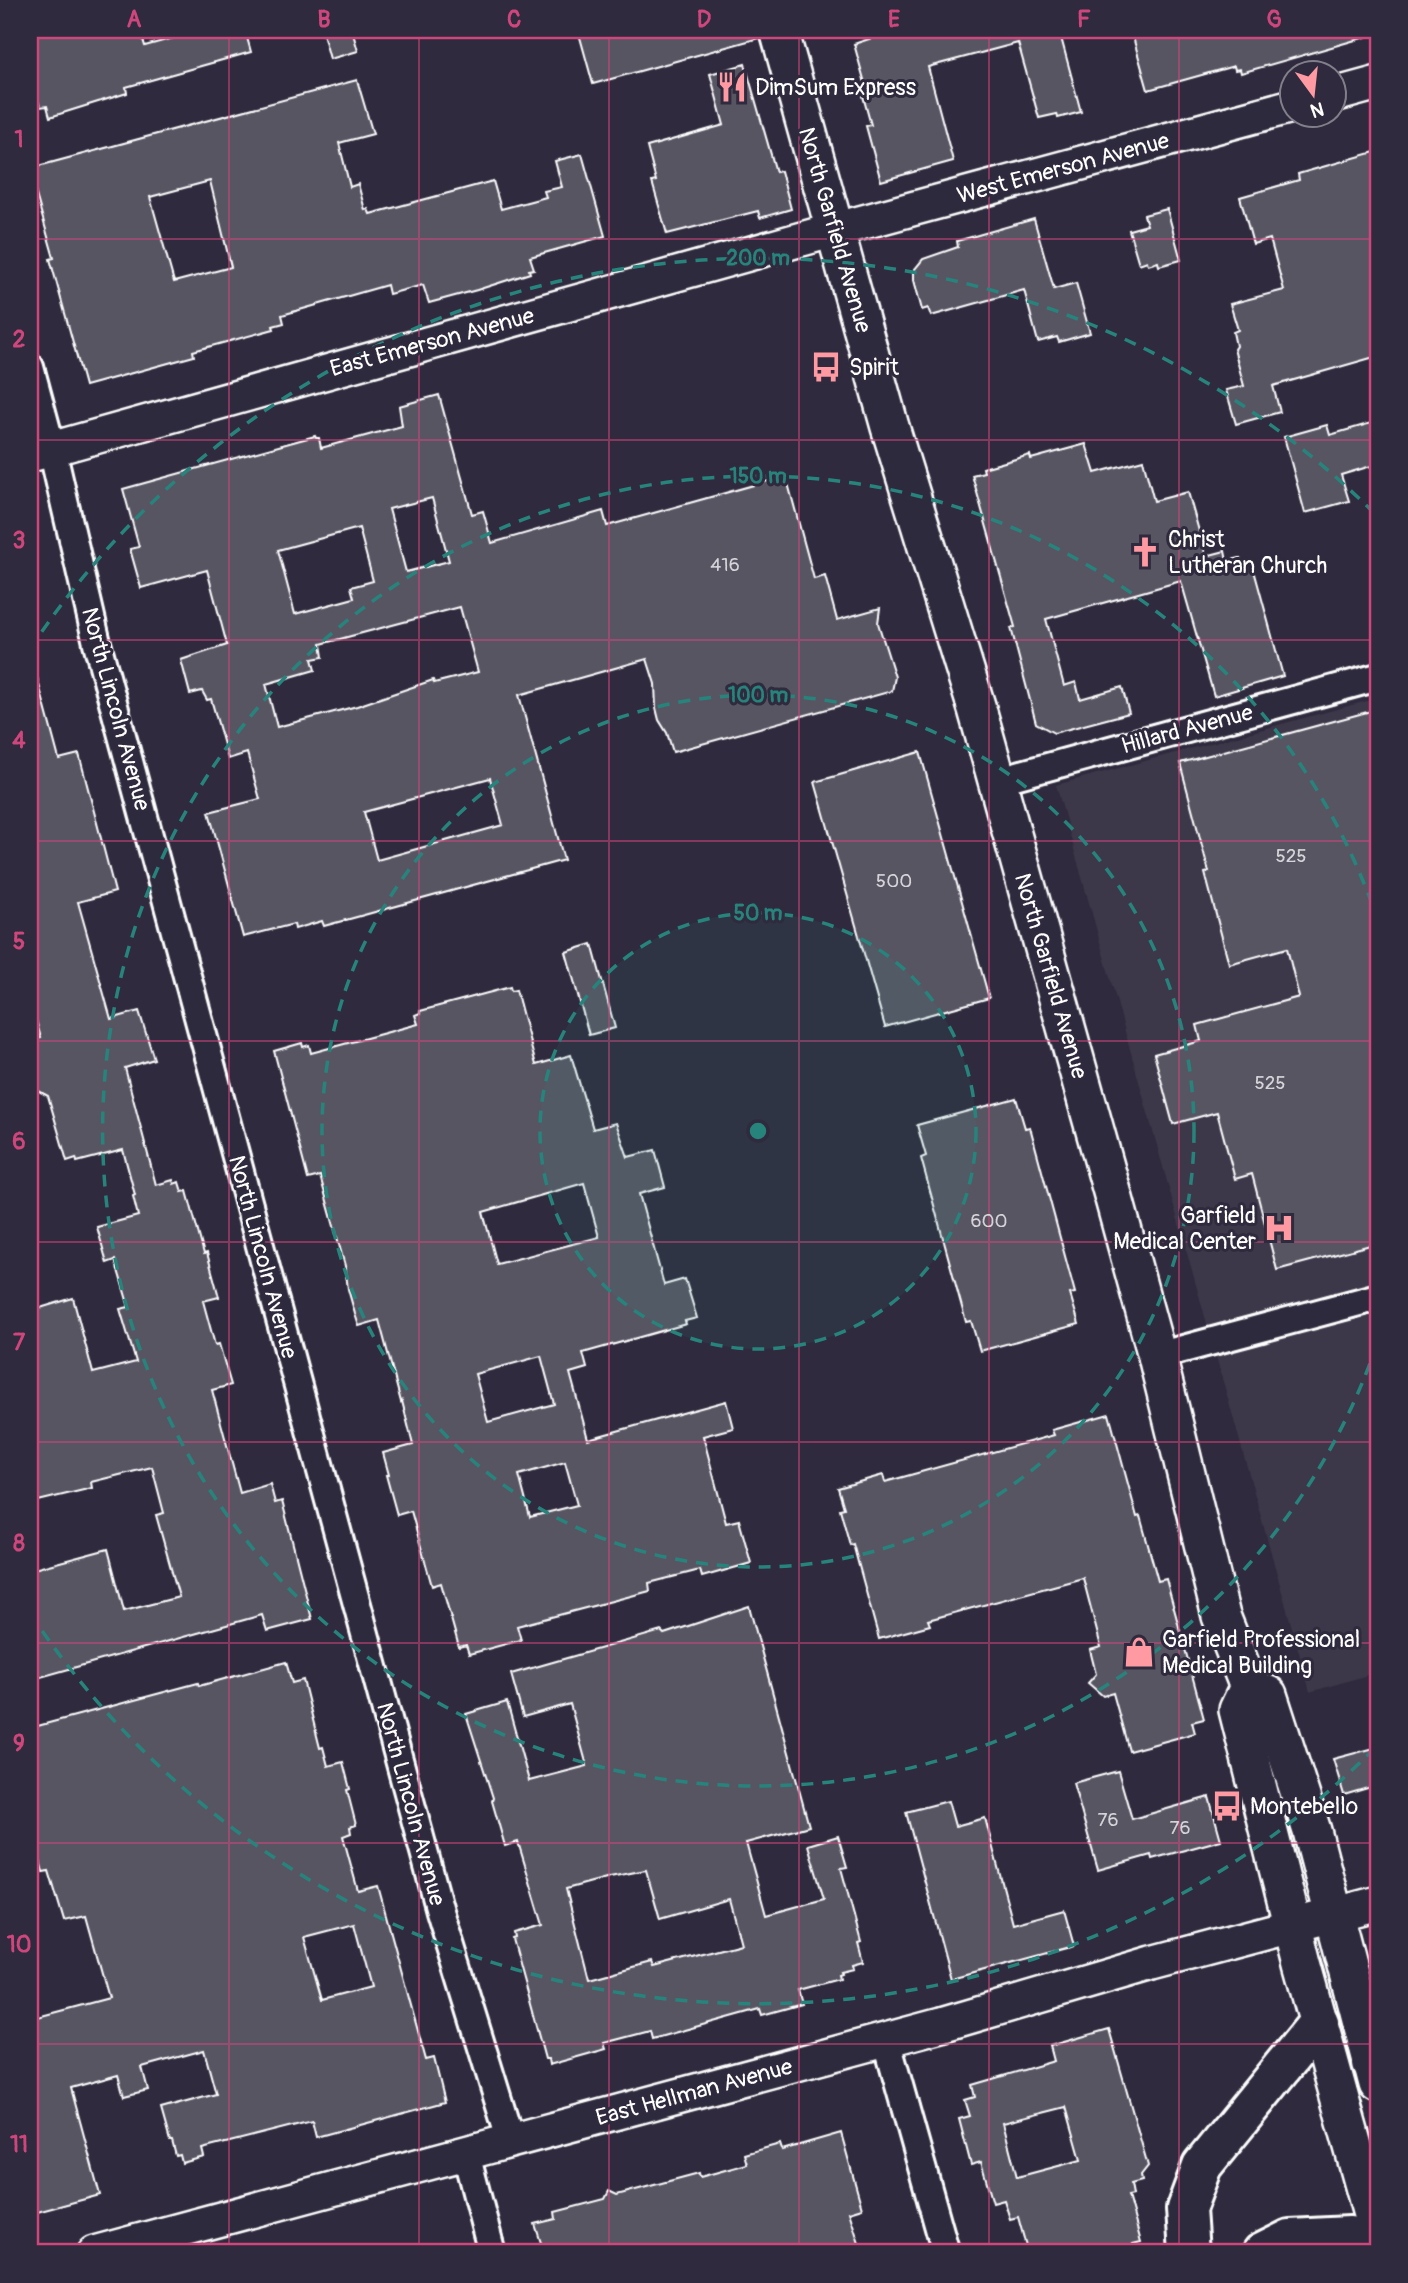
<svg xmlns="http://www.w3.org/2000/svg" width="1408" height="2283" viewBox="0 0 1408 2283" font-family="Pangolin,sans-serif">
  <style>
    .built { fill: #3c3749 }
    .building { fill: #595564; stroke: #fff; stroke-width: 2; fill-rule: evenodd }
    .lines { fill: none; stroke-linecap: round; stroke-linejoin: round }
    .minor-casing { stroke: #fff; stroke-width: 32 }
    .tertiary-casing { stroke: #fff; stroke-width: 38 }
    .secondary-casing { stroke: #fff; stroke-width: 42 }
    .motorway-casing { stroke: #fff; stroke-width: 44 }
    .minor { stroke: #2f2a3d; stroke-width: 26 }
    .tertiary { stroke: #2f2a3d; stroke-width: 33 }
    .secondary { stroke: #2f2a3d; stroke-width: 37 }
    .motorway { stroke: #2f2a3d; stroke-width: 38 }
    .grid { fill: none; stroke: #ce467c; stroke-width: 2; stroke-opacity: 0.55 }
    .ring { fill: none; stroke: #27847c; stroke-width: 3.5; stroke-dasharray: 12 9 }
    .labels { text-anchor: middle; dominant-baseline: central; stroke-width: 6; stroke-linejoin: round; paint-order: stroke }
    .number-label { font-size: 19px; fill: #d6d4d8 }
    .poi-label { font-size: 23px; fill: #fff; stroke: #2f2a3d; text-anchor: start }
    .street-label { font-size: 23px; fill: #fff; stroke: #2f2a3d }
    .centre { fill: #27847c; stroke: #2f2a3d; stroke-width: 3.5 }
    .ring-label { font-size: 21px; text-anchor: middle; font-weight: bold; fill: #27847c; stroke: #2f2a3d; stroke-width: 6; stroke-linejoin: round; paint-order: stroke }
    .neatline { fill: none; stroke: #ce467c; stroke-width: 2.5 }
    .grid-label { font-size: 23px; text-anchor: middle; font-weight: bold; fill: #ce467c }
  </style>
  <rect width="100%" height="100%" fill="#2f2a3d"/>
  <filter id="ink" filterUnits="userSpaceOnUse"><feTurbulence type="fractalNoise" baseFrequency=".0143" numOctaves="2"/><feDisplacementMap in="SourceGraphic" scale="14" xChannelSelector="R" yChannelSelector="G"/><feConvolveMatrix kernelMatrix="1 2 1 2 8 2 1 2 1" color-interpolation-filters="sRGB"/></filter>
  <g filter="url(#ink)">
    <path class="built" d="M 1378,698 L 1378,1672 L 1310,1692 L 1056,785 Z"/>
    <g class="building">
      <path d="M 30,30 L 140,30 L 145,46 L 202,30 L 245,30 L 251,52 L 126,87 L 127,93 L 50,117 L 47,106 L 40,107 L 30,74 Z"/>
      <path d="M 322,30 L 352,30 L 358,51 L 330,59 Z"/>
      <path d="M 578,30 L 759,30 L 759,38 L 593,84 Z"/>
      <path d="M 896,30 L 1059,30 L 1081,112 L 1058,118 L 1057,114 L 1039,118 L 1018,43 L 928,67 L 953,161 L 881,181 L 866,126 L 871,125 L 863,96 L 868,94 L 854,44 Z"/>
      <path d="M 1131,30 L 1365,30 L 1366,37 L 1241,73 L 1240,69 L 1235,70 L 1234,66 L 1148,90 Z"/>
      <path d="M 745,64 L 776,172 L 781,171 L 791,209 L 760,218 L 758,211 L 667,234 L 652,182 L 656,181 L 647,147 L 724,125 L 710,74 Z"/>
      <path d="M 357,80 L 373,134 L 339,143 L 350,187 L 358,184 L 365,210 L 368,209 L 370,214 L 493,181 L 501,209 L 546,197 L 544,191 L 562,187 L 555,161 L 582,154 L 605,236 L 530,257 L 534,269 L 529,270 L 530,273 L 477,290 L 429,303 L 423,285 L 389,294 L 387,285 L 282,315 L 284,323 L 273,326 L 274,329 L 193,351 L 194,356 L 85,386 L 50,259 L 54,258 L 31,177 L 37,176 L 35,167 ZM 210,181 L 231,267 L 174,282 L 150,197 Z"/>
      <path d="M 1378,151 L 1378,356 L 1273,386 L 1280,412 L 1236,424 L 1226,390 L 1244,386 L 1234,349 L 1236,346 L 1233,332 L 1238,330 L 1230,304 L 1284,290 L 1270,239 L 1253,244 L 1240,197 L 1299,180 L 1298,174 Z"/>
      <path d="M 1167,209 L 1181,260 L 1159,266 L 1158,262 L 1148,265 L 1147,261 L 1139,264 L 1129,230 L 1147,225 L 1144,215 Z"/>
      <path d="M 1034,219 L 1054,289 L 1076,283 L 1090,333 L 1059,342 L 1057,337 L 1038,342 L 1024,290 L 931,316 L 928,308 L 922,310 L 914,280 L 914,270 L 923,259 L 958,247 L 957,241 Z"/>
      <path d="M 439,395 L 472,514 L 483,511 L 492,543 L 603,511 L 607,526 L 786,476 L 814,579 L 825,576 L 837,620 L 880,608 L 878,623 L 895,677 L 892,691 L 673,752 L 667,733 L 659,720 L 656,708 L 655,684 L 647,659 L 519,695 L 564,860 L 324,926 L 322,921 L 295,929 L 294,924 L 243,937 L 209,812 L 260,799 L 247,753 L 228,759 L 211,699 L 207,700 L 202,691 L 190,694 L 181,660 L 227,645 L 207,570 L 141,588 L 130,549 L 139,547 L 123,489 L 315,436 L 316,438 L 319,438 L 321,448 L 402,426 L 399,406 ZM 432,498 L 449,561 L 406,572 L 389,509 ZM 359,528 L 373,581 L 351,587 L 354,598 L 295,614 L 278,550 ZM 460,607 L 478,672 L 434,683 L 433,680 L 357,706 L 277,727 L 266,684 L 315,670 L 312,659 L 323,657 L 321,644 ZM 490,778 L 503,825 L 377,860 L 364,812 Z"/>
      <path d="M 1378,421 L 1378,464 L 1341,475 L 1349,501 L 1305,513 L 1284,437 L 1327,425 L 1330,435 Z"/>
      <path d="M 1086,444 L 1095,473 L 1143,460 L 1154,501 L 1188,492 L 1206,556 L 1225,551 L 1227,561 L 1240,558 L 1243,565 L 1252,563 L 1283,676 L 1214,696 L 1181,581 L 1046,619 L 1064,686 L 1076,682 L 1080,699 L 1122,687 L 1129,713 L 1054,733 L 1036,723 L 1011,628 L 1015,627 L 972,475 L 984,472 L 983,468 L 1030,455 L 1031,459 Z"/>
      <path d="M 37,677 L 59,759 L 79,754 L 115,892 L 78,902 L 111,1019 L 139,1011 L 154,1059 L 125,1068 L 156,1185 L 173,1180 L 174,1184 L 179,1182 L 182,1192 L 187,1191 L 204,1254 L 207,1253 L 219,1297 L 203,1301 L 215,1345 L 219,1344 L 231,1385 L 212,1390 L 240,1493 L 270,1484 L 275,1503 L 282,1501 L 312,1619 L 267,1631 L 262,1615 L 30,1680 L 30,1570 L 108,1549 L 124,1611 L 179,1597 L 156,1515 L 164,1513 L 152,1467 L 91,1482 L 92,1488 L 30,1503 L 30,1311 L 73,1298 L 93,1373 L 136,1362 L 120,1309 L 129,1307 L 115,1260 L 107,1263 L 97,1227 L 138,1216 L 133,1196 L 135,1195 L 123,1150 L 77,1162 L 76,1158 L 67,1161 L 48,1096 L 35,1089 L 30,1069 L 30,1041 L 41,1038 L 30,999 L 30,678 Z"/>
      <path d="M 1378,709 L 1378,1243 L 1277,1270 L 1252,1174 L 1235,1179 L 1217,1112 L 1173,1124 L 1154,1054 L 1201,1041 L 1197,1025 L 1299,997 L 1287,948 L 1229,964 L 1205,873 L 1209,872 L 1180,763 Z"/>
      <path d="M 920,752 L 989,998 L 885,1027 L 815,782 Z"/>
      <path d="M 592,944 L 615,1028 L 589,1035 L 566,952 Z"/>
      <path d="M 510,987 L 511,991 L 516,990 L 536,1065 L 571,1055 L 593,1129 L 616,1123 L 628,1157 L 655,1150 L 665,1187 L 639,1194 L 664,1285 L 685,1279 L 697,1318 L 685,1321 L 686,1324 L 583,1353 L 587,1368 L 570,1373 L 588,1439 L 726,1401 L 733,1428 L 703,1436 L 726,1523 L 739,1520 L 751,1563 L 702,1577 L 700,1570 L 649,1583 L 650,1591 L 517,1626 L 521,1640 L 469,1654 L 466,1645 L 459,1647 L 441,1583 L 432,1586 L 411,1511 L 397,1515 L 386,1475 L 389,1475 L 383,1453 L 413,1445 L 402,1401 L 401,1402 L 379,1320 L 359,1326 L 355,1314 L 348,1289 L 345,1266 L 320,1176 L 308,1179 L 274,1051 L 302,1043 L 303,1047 L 309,1045 L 311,1053 L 418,1024 L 415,1015 L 420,1013 L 420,1011 ZM 584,1183 L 599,1237 L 497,1264 L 483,1212 ZM 541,1356 L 554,1404 L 488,1422 L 475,1374 ZM 565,1462 L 577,1505 L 530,1517 L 519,1475 Z"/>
      <path d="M 1016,1098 L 1025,1128 L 1030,1127 L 1075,1293 L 1070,1294 L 1079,1324 L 980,1351 L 971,1321 L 966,1322 L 921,1158 L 926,1156 L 917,1125 Z"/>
      <path d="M 1109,1414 L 1137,1517 L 1140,1516 L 1158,1581 L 1166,1579 L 1204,1719 L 1192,1722 L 1195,1733 L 1129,1751 L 1113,1693 L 1103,1696 L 1088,1683 L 1096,1674 L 1090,1650 L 1101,1647 L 1083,1578 L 928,1620 L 930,1625 L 879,1639 L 853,1544 L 850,1545 L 840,1509 L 844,1508 L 838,1488 L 883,1475 L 885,1482 L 1054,1435 L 1052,1430 Z"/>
      <path d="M 749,1606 L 809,1826 L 746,1843 L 766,1915 L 824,1899 L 808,1845 L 838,1836 L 847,1867 L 841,1868 L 861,1942 L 858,1943 L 863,1962 L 852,1965 L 853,1969 L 840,1972 L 841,1974 L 838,1975 L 839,1979 L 798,1990 L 802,2004 L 762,2015 L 760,2009 L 652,2039 L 650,2031 L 604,2043 L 606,2049 L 549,2065 L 548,2059 L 545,2059 L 512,1939 L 515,1938 L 514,1933 L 543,1925 L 518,1842 L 505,1846 L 492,1801 L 493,1798 L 466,1714 L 507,1702 L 529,1781 L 587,1766 L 570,1704 L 523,1717 L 511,1674 L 661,1631 L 664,1634 ZM 646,1870 L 660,1919 L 729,1899 L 741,1944 L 654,1967 L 652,1962 L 589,1979 L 566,1889 L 610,1877 Z"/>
      <path d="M 286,1662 L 292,1683 L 303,1680 L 320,1748 L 323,1747 L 328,1766 L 343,1762 L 350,1789 L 347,1790 L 356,1825 L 350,1827 L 351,1833 L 343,1836 L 358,1891 L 378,1886 L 426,2060 L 434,2058 L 445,2102 L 316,2137 L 312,2121 L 202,2149 L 204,2157 L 182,2163 L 180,2155 L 176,2156 L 172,2141 L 170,2141 L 161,2109 L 216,2094 L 204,2050 L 142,2067 L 148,2090 L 124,2096 L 118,2075 L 71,2088 L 100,2195 L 30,2214 L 30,2019 L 109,1998 L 86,1916 L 64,1921 L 49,1871 L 43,1872 L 30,1824 L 30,1728 L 198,1683 L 199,1686 ZM 354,1924 L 371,1987 L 322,2000 L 304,1937 Z"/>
      <path d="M 1378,1747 L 1378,1785 L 1344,1795 L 1333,1759 Z"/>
      <path d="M 1118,1771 L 1132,1819 L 1209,1797 L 1221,1840 L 1152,1859 L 1151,1855 L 1098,1870 L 1073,1783 Z"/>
      <path d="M 948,1801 L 955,1826 L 985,1818 L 1013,1924 L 1064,1910 L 1074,1946 L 951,1979 L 906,1812 Z"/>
      <path d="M 1109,2029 L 1148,2166 L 1141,2175 L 1142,2181 L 1131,2184 L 1133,2195 L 1128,2196 L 1141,2242 L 1133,2244 L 1136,2253 L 1028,2253 L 1018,2217 L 1010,2219 L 1004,2200 L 993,2203 L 981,2162 L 971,2165 L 959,2119 L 970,2116 L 965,2100 L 975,2097 L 972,2085 L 1054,2061 L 1050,2046 ZM 1066,2107 L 1081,2160 L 1017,2177 L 1003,2123 Z"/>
      <path d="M 841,2133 L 862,2208 L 849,2212 L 862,2253 L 551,2253 L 549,2244 L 542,2246 L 535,2224 L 556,2219 L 555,2212 L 605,2199 L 609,2191 L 617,2195 L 699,2173 L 700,2177 L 747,2164 L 744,2154 L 780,2144 L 782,2150 Z"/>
    </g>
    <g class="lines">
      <g class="minor-casing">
        <g id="minor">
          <path d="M 30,367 L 52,449 L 97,643 L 440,1911 L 511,2142"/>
          <path d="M 996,781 L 1378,677"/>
          <path d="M 1157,1356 L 1378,1297"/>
          <path d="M 886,2039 L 946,2253"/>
          <path d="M 466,2154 L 492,2253"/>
        </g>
      </g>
      <g class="tertiary-casing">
        <g id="tertiary">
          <path d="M 1334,95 L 1378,83"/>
          <path d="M 30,455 L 834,230 L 1292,106"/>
          <path d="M 94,2253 L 941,2025 L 1152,1963 L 1378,1903"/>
        </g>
      </g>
      <g class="secondary-casing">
        <g id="secondary">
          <path d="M 779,30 L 890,427 L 977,709 L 1113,1195 L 1157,1356 L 1221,1616 L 1249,1687 L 1238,1710 L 1302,1963 L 1378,2236"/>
          <path d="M 1249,1687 L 1268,1695 L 1312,1831 L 1378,2084"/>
        </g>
      </g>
      <g class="motorway-casing">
        <g id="motorway">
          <path d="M 1372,2063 L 1378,2065"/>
          <path d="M 1189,2253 L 1186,2209 L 1202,2166 L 1319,2022"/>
          <path d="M 1262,2253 L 1290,2239 L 1350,2236 L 1378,2248"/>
        </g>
      </g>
      <use href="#minor" class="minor"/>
      <use href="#tertiary" class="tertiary"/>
      <use href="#secondary" class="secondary"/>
      <use href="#motorway" class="motorway"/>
    </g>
  </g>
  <path class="grid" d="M 229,30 L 229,2253M 419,30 L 419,2253M 609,30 L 609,2253M 799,30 L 799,2253M 989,30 L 989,2253M 1179,30 L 1179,2253M 30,239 L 1378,239M 30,440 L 1378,440M 30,640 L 1378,640M 30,841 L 1378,841M 30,1041 L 1378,1041M 30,1242 L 1378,1242M 30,1442 L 1378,1442M 30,1643 L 1378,1643M 30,1843 L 1378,1843M 30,2044 L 1378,2044"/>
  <circle cx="758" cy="1131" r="218" fill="#27847c" fill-opacity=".12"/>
  <g class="ring">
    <circle cx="758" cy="1131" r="218"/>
    <circle cx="758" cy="1131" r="436"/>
    <path d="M1377 1344A655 655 0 1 1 1377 918"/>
    <path d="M1375 1748A873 873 0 0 1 30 1613M30 649A873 873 0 0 1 1375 514"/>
  </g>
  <defs>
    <g id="restaurant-bare" transform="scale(2.415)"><path d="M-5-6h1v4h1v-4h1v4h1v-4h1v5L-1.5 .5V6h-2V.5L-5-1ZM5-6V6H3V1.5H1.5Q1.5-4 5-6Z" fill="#ff9aa2" stroke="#2f2a3d" stroke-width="2.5" paint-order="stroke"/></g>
    <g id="bus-bare" transform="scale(2.415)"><path d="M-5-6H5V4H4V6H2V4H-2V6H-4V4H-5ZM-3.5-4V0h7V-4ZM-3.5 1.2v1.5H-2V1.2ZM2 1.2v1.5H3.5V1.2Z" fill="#ff9aa2" stroke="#2f2a3d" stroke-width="2.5" paint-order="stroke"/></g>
    <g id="church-bare" transform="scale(2.415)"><path d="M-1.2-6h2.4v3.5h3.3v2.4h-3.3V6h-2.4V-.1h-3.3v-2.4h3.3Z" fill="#ff9aa2" stroke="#2f2a3d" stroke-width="2.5" paint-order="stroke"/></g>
    <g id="hospital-bare" transform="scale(2.415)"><path d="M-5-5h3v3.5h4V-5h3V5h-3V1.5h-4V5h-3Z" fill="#ff9aa2" stroke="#2f2a3d" stroke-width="2.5" paint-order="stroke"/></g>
    <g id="shop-bare" transform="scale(2.415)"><path d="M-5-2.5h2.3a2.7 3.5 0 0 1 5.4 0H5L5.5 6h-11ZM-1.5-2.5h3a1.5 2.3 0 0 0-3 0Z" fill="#ff9aa2" stroke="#2f2a3d" stroke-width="2.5" paint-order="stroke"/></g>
  </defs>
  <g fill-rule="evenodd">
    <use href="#restaurant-bare" x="732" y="87"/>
    <use href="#bus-bare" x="826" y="367"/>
    <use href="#church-bare" x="1145" y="552"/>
    <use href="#hospital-bare" x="1279" y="1228"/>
    <use href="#shop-bare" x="1139" y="1652"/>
    <use href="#bus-bare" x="1227" y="1806"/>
  </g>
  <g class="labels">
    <g class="number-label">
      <text x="725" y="565">416</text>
      <text x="1291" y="856">525</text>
      <text x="894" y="881">500</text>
      <text x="1270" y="1083">525</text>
      <text x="989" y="1221">600</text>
      <text x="1108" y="1820">76</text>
      <text x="1180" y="1828">76</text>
    </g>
    <g class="poi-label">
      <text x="755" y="87">DimSum Express</text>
      <text x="849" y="367">Spirit</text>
      <text x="1168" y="539">Christ<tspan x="1168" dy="26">Lutheran Church</tspan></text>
      <text x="1256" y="1215" text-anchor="end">Garfield<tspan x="1256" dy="26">Medical Center</tspan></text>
      <text x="1162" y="1639">Garfield Professional<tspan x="1162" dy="26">Medical Building</tspan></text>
      <text x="1250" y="1806">Montebello</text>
    </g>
    <g class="street-label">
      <text transform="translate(1063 168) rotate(-15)">West Emerson Avenue</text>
      <text transform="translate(835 230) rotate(74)">North Garfield Avenue</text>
      <text transform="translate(432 342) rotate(-15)">East Emerson Avenue</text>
      <text transform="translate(116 709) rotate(75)">North Lincoln Avenue</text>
      <text transform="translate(1187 729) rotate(-15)">Hillard Avenue</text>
      <text transform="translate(1051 976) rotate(74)">North Garfield Avenue</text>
      <text transform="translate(263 1257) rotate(75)">North Lincoln Avenue</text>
      <text transform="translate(411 1804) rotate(75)">North Lincoln Avenue</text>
      <text transform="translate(694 2092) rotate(-15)">East Hellman Avenue</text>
    </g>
  </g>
  <circle cx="758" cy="1131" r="10" class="centre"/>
  <g class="ring-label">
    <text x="758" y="265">200 m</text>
    <text x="758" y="483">150 m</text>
    <text x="758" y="702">100 m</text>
    <text x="758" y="920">50 m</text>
  </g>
  <rect width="1408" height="2283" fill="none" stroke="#2f2a3d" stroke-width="77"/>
  <g transform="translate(1313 94) rotate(165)"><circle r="33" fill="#2f2a3d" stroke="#827f8b" stroke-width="2"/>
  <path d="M0-5L12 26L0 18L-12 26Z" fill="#ff9aa2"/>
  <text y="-10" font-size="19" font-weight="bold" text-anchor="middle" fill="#ffffff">N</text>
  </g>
  <rect x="38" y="38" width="1332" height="2206" class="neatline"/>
  <g class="grid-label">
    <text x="134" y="27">A</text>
    <text x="324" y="27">B</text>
    <text x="514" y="27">C</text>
    <text x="704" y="27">D</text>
    <text x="894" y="27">E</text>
    <text x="1084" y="27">F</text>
    <text x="1274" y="27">G</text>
    <text x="19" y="147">1</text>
    <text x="19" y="347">2</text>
    <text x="19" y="548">3</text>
    <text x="19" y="748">4</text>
    <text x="19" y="949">5</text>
    <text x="19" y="1149">6</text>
    <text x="19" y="1350">7</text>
    <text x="19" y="1551">8</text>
    <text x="19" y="1751">9</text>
    <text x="19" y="1952">10</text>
    <text x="19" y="2152">11</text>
  </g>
</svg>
